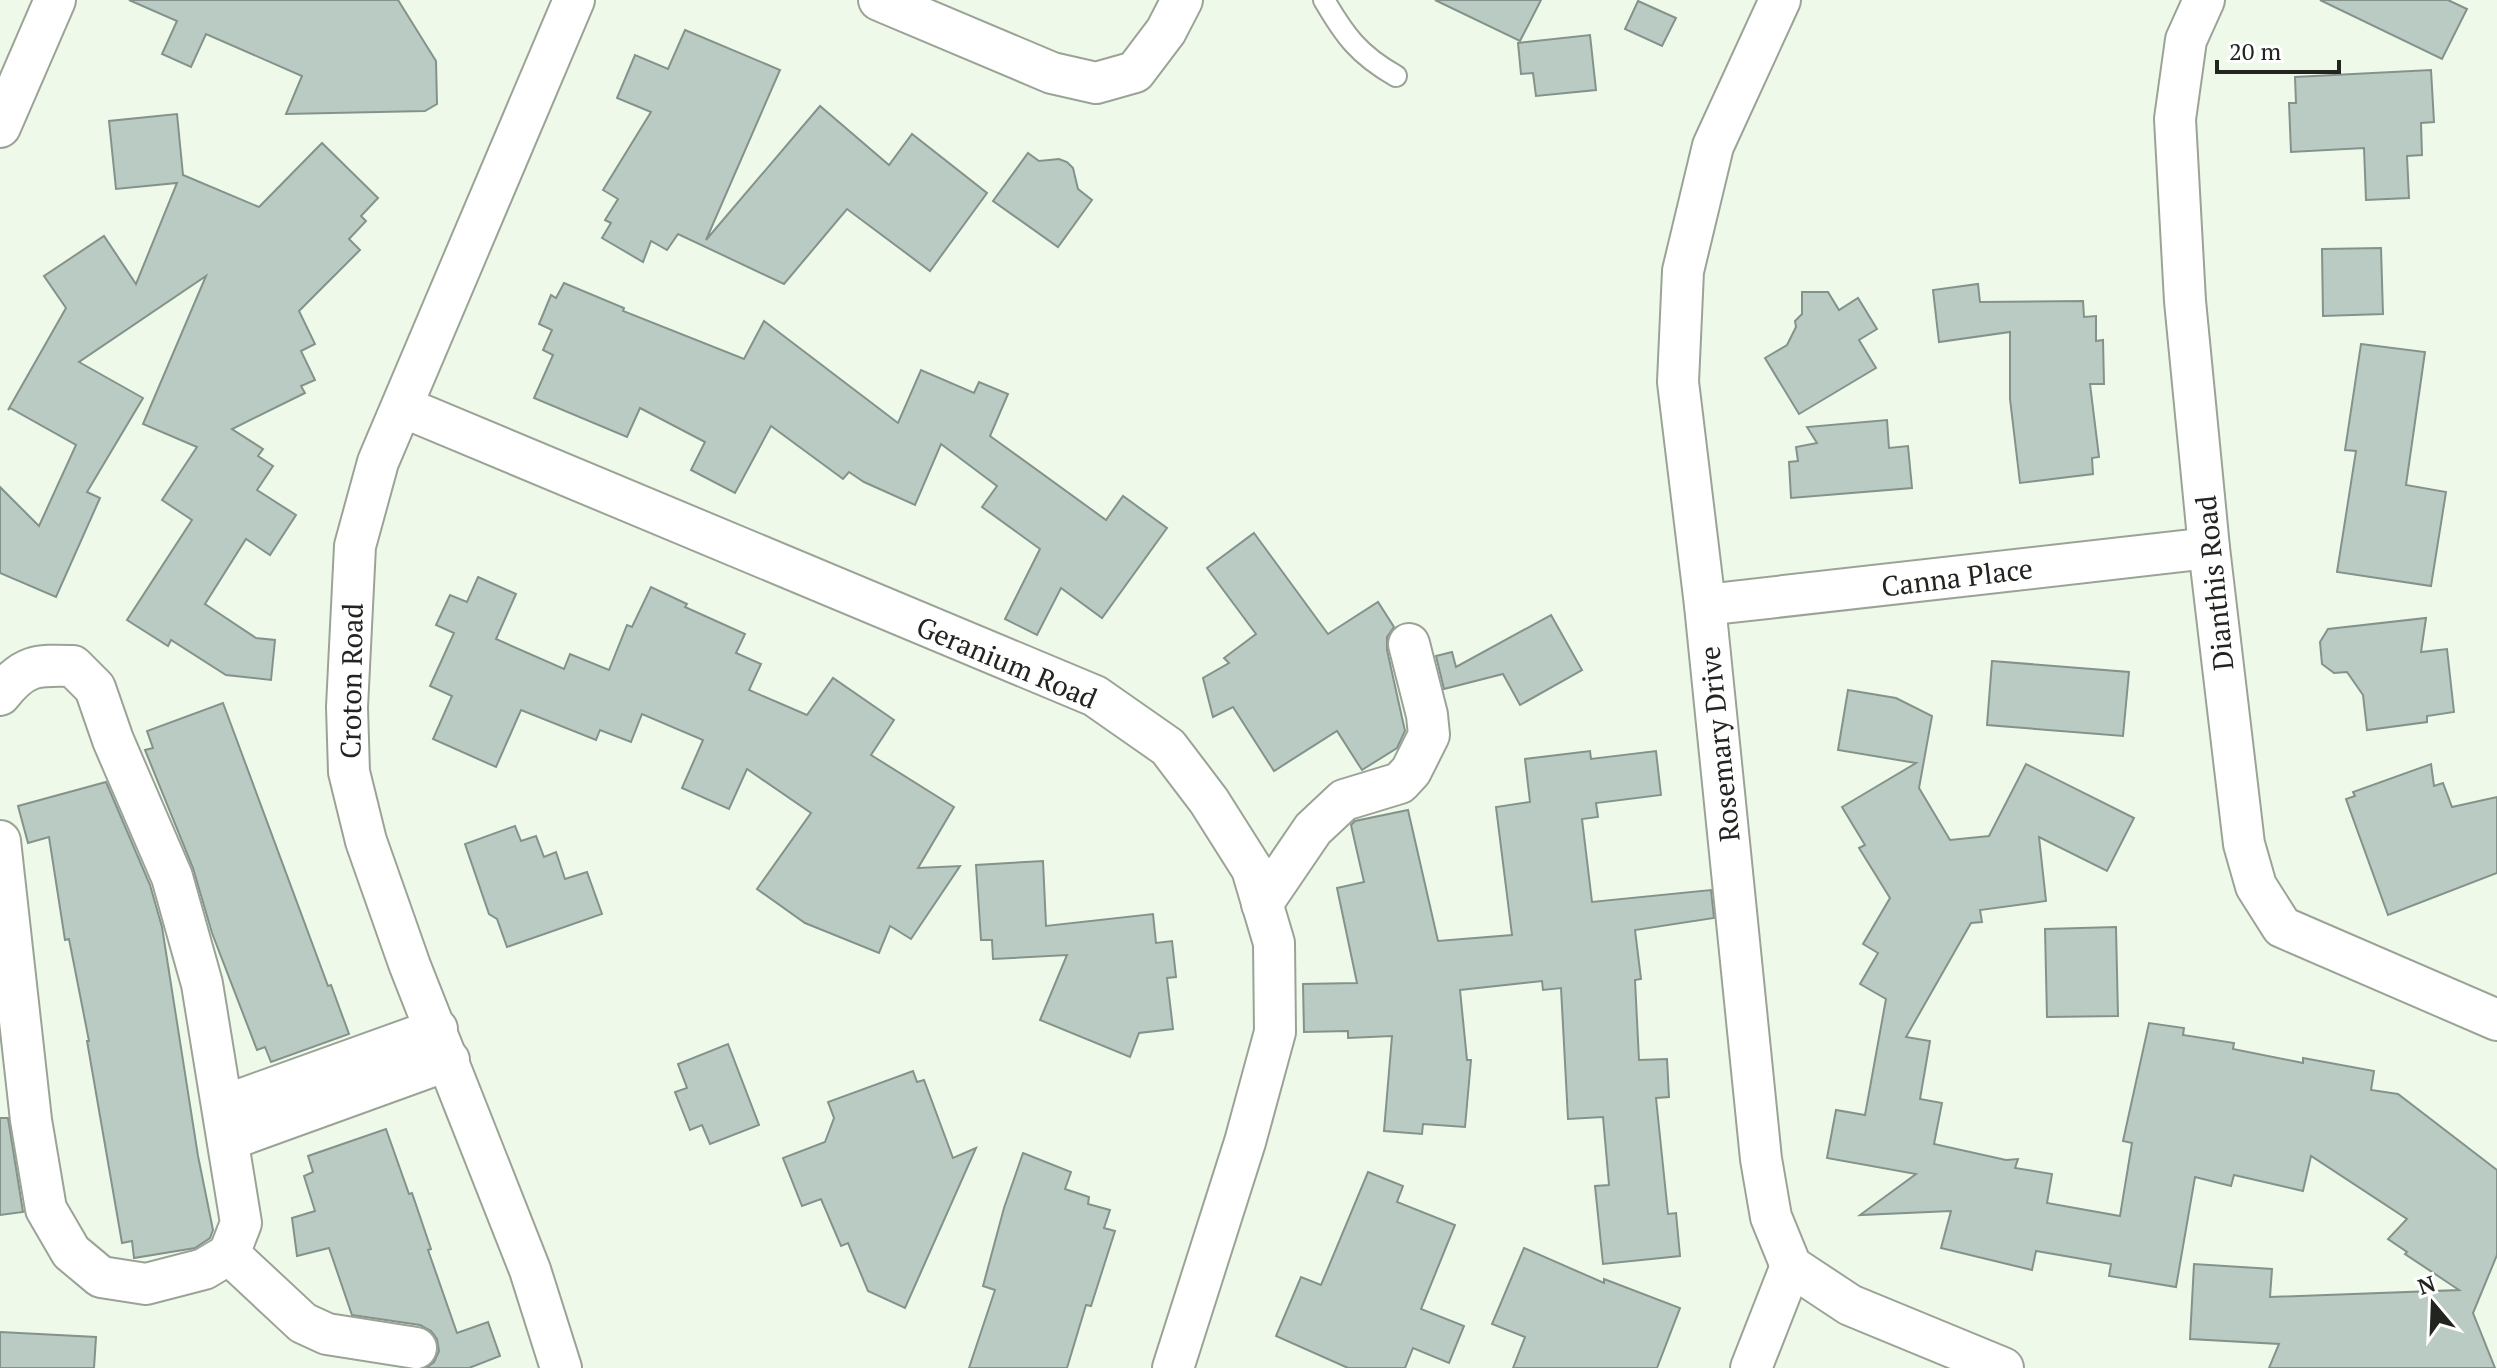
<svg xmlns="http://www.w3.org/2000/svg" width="2497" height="1368" viewBox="0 0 2497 1368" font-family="'PT Serif',serif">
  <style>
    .building { fill: #bacbc3; stroke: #83938b; stroke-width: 2 }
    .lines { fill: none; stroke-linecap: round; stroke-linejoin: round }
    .service-casing { stroke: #9ba396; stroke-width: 24 }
    .minor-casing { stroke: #9ba396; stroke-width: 44 }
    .service { stroke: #fff; stroke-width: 20 }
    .minor { stroke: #fff; stroke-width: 40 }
    .labels { text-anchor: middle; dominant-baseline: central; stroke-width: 6; stroke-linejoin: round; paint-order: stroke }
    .street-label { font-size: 28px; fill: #21241f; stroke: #fff }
  </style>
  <rect width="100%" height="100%" fill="#eff9ea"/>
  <g class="building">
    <path d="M 129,0 L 398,0 L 436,61 L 437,104 L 425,111 L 286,114 L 302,76 L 206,34 L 191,67 L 162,54 L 177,21 Z"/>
    <path d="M 1435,0 L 1541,0 L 1520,41 Z"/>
    <path d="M 2320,0 L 2448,0 L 2467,9 L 2442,59 Z"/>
    <path d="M 1638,1 L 1676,18 L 1662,46 L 1625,29 Z"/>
    <path d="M 685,30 L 780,70 L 706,240 L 820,106 L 889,165 L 912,134 L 987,193 L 930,271 L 847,209 L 784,284 L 678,234 L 667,250 L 651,241 L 643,262 L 602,238 L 611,223 L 605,220 L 618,199 L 603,190 L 651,112 L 617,98 L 635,55 L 668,69 Z"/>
    <path d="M 1590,35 L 1596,90 L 1536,96 L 1533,73 L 1521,74 L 1518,43 Z"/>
    <path d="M 2431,70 L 2434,122 L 2421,123 L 2422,155 L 2407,156 L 2409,198 L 2366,200 L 2364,148 L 2291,152 L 2289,103 L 2296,103 L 2295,77 Z"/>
    <path d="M 177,114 L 183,175 L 259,207 L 322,143 L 378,198 L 361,216 L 366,221 L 349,239 L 360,250 L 299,311 L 315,344 L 301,351 L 315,380 L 301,386 L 305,393 L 232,429 L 263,449 L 258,456 L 273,466 L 257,490 L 296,515 L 270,555 L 246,539 L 205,604 L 256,638 L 275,640 L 271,680 L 226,675 L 171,640 L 168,646 L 127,620 L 192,520 L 162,500 L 197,447 L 143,424 L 206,276 L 79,362 L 143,398 L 87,492 L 100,498 L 56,597 L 0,573 L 0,487 L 39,526 L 76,445 L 10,408 L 8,410 L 66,308 L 44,276 L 104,236 L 136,284 L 177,183 L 116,189 L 109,121 Z"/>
    <path d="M 1028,153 L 1039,161 L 1059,159 L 1067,162 L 1073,168 L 1078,189 L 1092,200 L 1058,247 L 993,201 Z"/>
    <path d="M 2381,248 L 2383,314 L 2323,316 L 2322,249 Z"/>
    <path d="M 564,283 L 624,308 L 623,311 L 744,359 L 764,321 L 898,423 L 921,370 L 974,393 L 979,382 L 1008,394 L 990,436 L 1106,520 L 1123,496 L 1167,528 L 1102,618 L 1061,588 L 1037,635 L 1005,619 L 1040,549 L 982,507 L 997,486 L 941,444 L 915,505 L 864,482 L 849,472 L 843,479 L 771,426 L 735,493 L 691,470 L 705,442 L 640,408 L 627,437 L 534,398 L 553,355 L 543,350 L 552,330 L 539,324 L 551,295 L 556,298 Z"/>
    <path d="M 1978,284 L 1980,302 L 2083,301 L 2084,317 L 2096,316 L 2096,341 L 2103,340 L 2104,384 L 2090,384 L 2099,457 L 2092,458 L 2093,474 L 2020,483 L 2010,399 L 2010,332 L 1939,342 L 1933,290 Z"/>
    <path d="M 1802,292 L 1828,292 L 1839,310 L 1858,298 L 1877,329 L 1859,340 L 1876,368 L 1799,414 L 1765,358 L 1787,345 L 1796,327 L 1795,321 L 1802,314 Z"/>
    <path d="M 2361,344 L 2425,352 L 2406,485 L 2446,492 L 2431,586 L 2337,572 L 2356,451 L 2345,450 Z"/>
    <path d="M 1887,420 L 1889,448 L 1908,446 L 1912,488 L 1791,498 L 1789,462 L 1798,461 L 1796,447 L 1817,443 L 1807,427 Z"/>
    <path d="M 1254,533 L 1328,634 L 1378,602 L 1394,627 L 1387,637 L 1387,650 L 1405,731 L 1397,748 L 1362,770 L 1337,731 L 1274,771 L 1233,707 L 1213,717 L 1203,678 L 1229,663 L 1224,658 L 1256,634 L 1207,568 Z"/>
    <path d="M 478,577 L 516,594 L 496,639 L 564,669 L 570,654 L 609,670 L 627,625 L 632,627 L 651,587 L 687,604 L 685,607 L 745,634 L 736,653 L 761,664 L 749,690 L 807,715 L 833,678 L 894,720 L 871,755 L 954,807 L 918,868 L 960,866 L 911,939 L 890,926 L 879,953 L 805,923 L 757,889 L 811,813 L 747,769 L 729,809 L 682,788 L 703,740 L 642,714 L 631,742 L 600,730 L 596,740 L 521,710 L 496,767 L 433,739 L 452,696 L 430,686 L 454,633 L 436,625 L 450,595 L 467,602 Z"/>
    <path d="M 1551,615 L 1582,670 L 1520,705 L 1503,674 L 1444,689 L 1436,656 L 1452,652 L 1456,667 Z"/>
    <path d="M 2426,618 L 2421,652 L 2447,649 L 2454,712 L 2427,716 L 2427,722 L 2367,730 L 2363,695 L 2347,672 L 2334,673 L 2322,664 L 2320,642 L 2328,629 Z"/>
    <path d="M 1992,661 L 2129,672 L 2123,736 L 1987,725 Z"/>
    <path d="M 1848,690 L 1896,698 L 1932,716 L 1919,788 L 1950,840 L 1989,836 L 2026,764 L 2134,818 L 2107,871 L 2039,837 L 2046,901 L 1980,910 L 1982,922 L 1971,923 L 1906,1037 L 1930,1041 L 1920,1099 L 1942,1103 L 1934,1144 L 2006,1160 L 2018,1159 L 2015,1168 L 2052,1174 L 2047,1203 L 2120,1216 L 2132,1143 L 2123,1141 L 2149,1023 L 2184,1028 L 2183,1035 L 2234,1043 L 2233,1049 L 2303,1063 L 2303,1058 L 2374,1071 L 2371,1090 L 2398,1094 L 2497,1170 L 2497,1255 L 2473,1313 L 2495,1368 L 2269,1368 L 2279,1344 L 2190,1339 L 2194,1264 L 2272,1269 L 2270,1297 L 2459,1290 L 2405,1254 L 2407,1252 L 2388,1239 L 2407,1219 L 2311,1156 L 2303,1191 L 2234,1175 L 2231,1186 L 2195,1177 L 2176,1287 L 2109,1276 L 2111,1264 L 2036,1251 L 2032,1270 L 1941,1248 L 1951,1211 L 1860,1215 L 1916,1174 L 1827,1158 L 1836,1110 L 1865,1115 L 1886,999 L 1860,984 L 1878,953 L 1863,944 L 1890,898 L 1859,848 L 1865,845 L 1842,807 L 1916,763 L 1838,750 Z"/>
    <path d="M 223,703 L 328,986 L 331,985 L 349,1034 L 271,1062 L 265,1047 L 257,1050 L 212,933 L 193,868 L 145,750 L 153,748 L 147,731 Z"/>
    <path d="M 1590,751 L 1591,759 L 1656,751 L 1661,795 L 1596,803 L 1598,817 L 1582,819 L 1592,902 L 1711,890 L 1714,918 L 1635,930 L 1641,979 L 1635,980 L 1639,1060 L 1667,1059 L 1669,1097 L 1656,1098 L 1668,1214 L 1676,1213 L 1680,1256 L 1603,1264 L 1595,1186 L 1609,1185 L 1603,1117 L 1568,1119 L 1561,988 L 1543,990 L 1542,981 L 1460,990 L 1467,1060 L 1471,1060 L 1465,1127 L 1423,1124 L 1422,1134 L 1384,1131 L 1392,1036 L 1348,1038 L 1348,1031 L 1304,1032 L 1303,984 L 1357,983 L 1337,888 L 1364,882 L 1351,825 L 1355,821 L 1408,810 L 1438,941 L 1512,935 L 1496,807 L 1530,802 L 1525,759 Z"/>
    <path d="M 2431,764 L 2434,786 L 2443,783 L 2452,807 L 2497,797 L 2497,873 L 2388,915 L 2346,799 L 2355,796 L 2353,792 Z"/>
    <path d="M 106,782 L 150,885 L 162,927 L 198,1156 L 213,1230 L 210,1238 L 195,1248 L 134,1258 L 132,1241 L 122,1243 L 87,1041 L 89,1041 L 69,939 L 65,940 L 49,837 L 28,843 L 18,806 Z"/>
    <path d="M 515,826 L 521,841 L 536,836 L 544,857 L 556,852 L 565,879 L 587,872 L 602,914 L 507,947 L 497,919 L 489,914 L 465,844 Z"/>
    <path d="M 1043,861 L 1046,926 L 1153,914 L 1156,943 L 1172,941 L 1176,977 L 1167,978 L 1173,1029 L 1139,1033 L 1130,1057 L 1040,1020 L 1067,955 L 993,959 L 992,940 L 981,940 L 976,865 Z"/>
    <path d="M 2116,927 L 2118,1016 L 2047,1017 L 2045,929 Z"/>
    <path d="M 728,1044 L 759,1125 L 710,1144 L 702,1125 L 690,1130 L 675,1092 L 687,1088 L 678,1064 Z"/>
    <path d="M 913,1071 L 917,1082 L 924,1080 L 953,1158 L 976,1148 L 905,1308 L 868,1291 L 848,1243 L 841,1246 L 821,1199 L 802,1206 L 783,1158 L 825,1142 L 834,1118 L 828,1102 Z"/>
    <path d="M 0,1118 L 8,1118 L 23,1212 L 0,1215 Z"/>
    <path d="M 386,1129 L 409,1194 L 412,1193 L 431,1249 L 428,1250 L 457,1333 L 488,1322 L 500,1356 L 469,1368 L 426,1368 L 434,1362 L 439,1351 L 437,1339 L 431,1331 L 420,1325 L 352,1315 L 329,1248 L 297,1256 L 292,1218 L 315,1211 L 304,1176 L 313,1172 L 308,1156 Z"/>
    <path d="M 1023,1153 L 1071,1172 L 1065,1189 L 1089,1197 L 1088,1204 L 1110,1210 L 1104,1228 L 1115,1231 L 1091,1306 L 1086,1305 L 1067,1368 L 969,1368 L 995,1290 L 983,1286 L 1004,1208 Z"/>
    <path d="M 1368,1172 L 1403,1186 L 1397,1202 L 1455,1225 L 1421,1309 L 1464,1326 L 1449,1363 L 1413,1348 L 1405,1368 L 1348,1368 L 1276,1336 L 1301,1277 L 1321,1285 Z"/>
    <path d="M 1524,1248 L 1604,1283 L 1604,1279 L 1680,1308 L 1657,1368 L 1513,1368 L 1525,1337 L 1492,1324 Z"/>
    <path d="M 0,1332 L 96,1337 L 94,1368 L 0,1368 Z"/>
  </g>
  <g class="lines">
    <g class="service-casing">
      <path id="service" d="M 1324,0 C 1345,36 1359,55 1396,76"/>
    </g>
    <g class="minor-casing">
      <g id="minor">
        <path d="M 879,0 L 1052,73 L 1096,83 L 1135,72 L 1166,31 L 1182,0"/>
        <path d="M 1780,0 L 1713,146 L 1683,271 L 1678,382 L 1705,605 L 1761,1159 L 1771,1217 L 1791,1266 L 1850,1305 L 2003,1368"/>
        <path d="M 2204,0 L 2186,40 L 2175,119 L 2185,301 L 2209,548 L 2244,844 L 2256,886 L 2282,927 L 2497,1020"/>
        <path d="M 0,127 L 55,0"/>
        <path d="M 403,407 L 1095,696 L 1168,747 L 1209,801 L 1252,869 L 1274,943 L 1275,1032 L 1245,1142 L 1173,1368"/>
        <path d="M 1705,605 L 2209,548"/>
        <path d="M 0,695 C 24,664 37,665 73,666 L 95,688 L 113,740 L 172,877 L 202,984 L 241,1223 L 229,1254 L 204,1269 L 146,1284 L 101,1277 L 71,1252 L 46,1209 L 31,1120 L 0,841"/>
        <path d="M 1262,904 L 1313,829 L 1344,800 L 1400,783 L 1411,771 L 1429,735 L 1427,715 L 1409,644"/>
        <path d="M 223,1106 L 437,1029"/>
        <path d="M 228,1140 L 449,1060"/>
        <path d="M 229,1254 L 303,1323 L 327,1334 L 416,1348"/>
        <path d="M 561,1368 L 530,1270 L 410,966 L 366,841 L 349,772 L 347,707 L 355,546 L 378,462 L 574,0"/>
        <path d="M 1751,1368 L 1791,1266"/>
      </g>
    </g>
    <use href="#service" class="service"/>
    <use href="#minor" class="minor"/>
  </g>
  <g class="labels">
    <g class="street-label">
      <text transform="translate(1957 577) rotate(-7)">Canna Place</text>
      <text transform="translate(2214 583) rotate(-96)">Dianthis Road</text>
      <text transform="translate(1007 662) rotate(23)">Geranium Road</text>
      <text transform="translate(351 681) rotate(-89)">Croton Road</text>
      <text transform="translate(1719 744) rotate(-96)">Rosemary Drive</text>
    </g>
  </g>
  <g transform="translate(2433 1304) rotate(341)" stroke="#ffffff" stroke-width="6" paint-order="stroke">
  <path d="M0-6L14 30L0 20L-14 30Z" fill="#21241f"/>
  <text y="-12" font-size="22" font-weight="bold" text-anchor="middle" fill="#21241f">N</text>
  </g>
  <path d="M2217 60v12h122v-12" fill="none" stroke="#21241f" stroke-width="4"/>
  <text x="2229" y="60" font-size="24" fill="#21241f" stroke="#ffffff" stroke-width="6" paint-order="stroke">20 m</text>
</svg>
